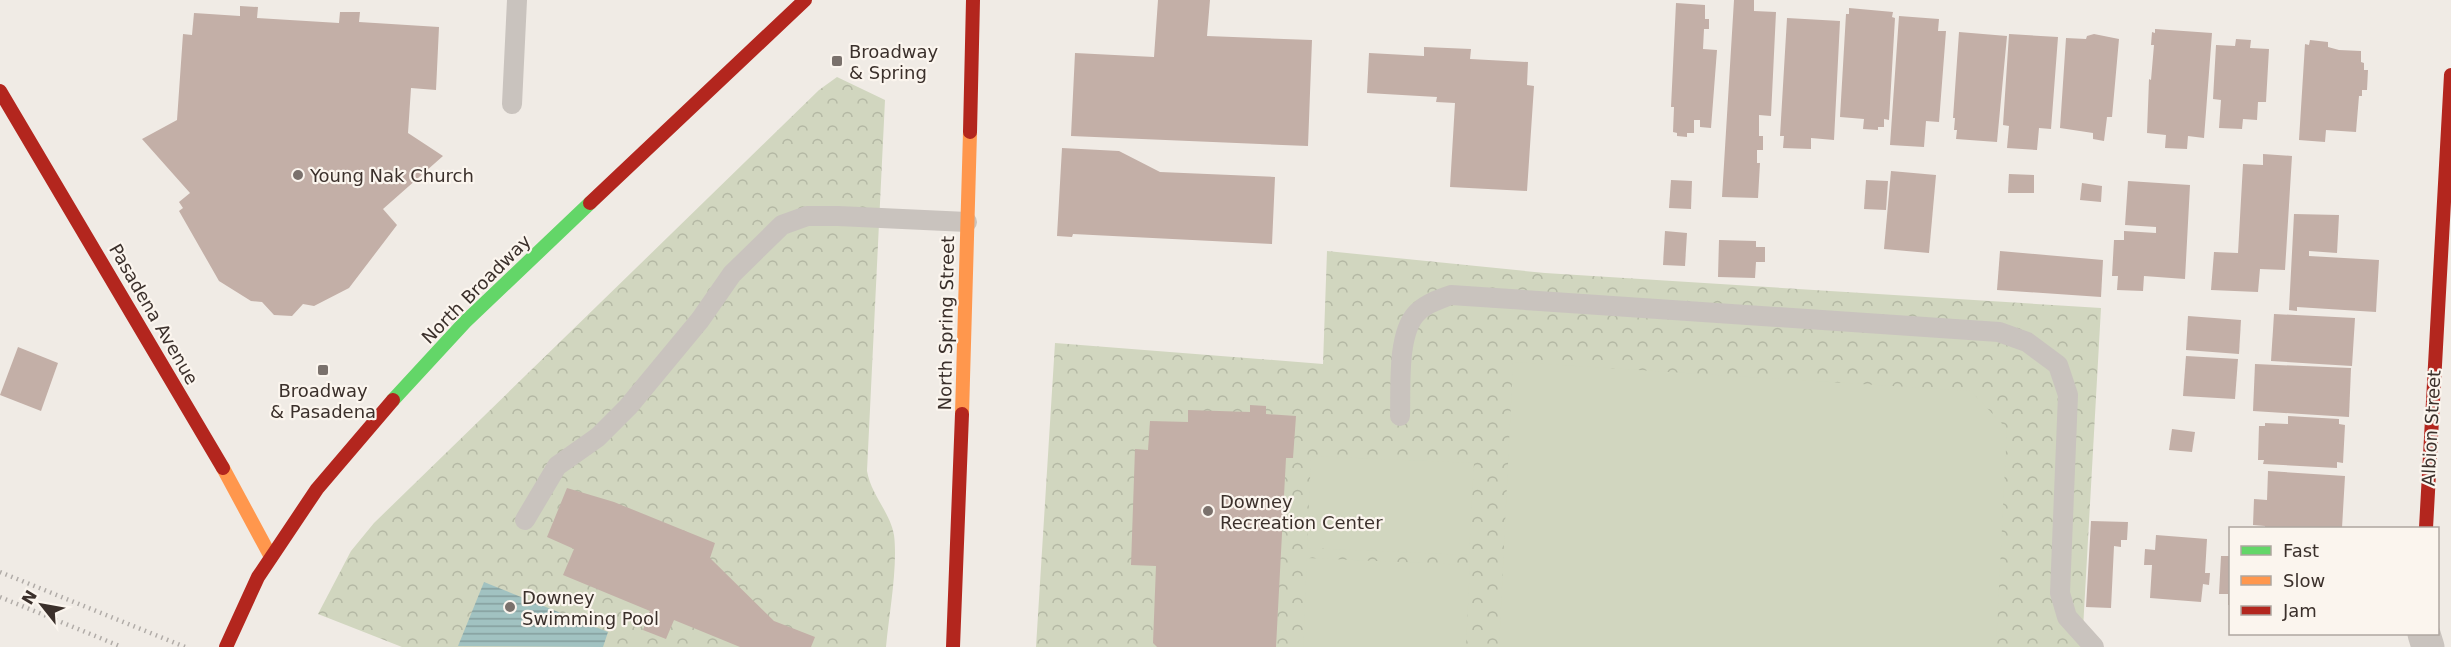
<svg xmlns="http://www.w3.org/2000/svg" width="2451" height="647" viewBox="0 0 2451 647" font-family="'DejaVu Sans',sans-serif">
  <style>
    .forest { fill: url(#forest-crowns) }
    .pitch { fill: #d1d6bf }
    .water { fill: url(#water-rules) }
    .building { fill: #c3afa7 }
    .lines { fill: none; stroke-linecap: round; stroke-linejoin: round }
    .lane { stroke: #c9c3be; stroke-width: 20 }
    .street { stroke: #c9c3be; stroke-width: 33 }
    .fast { stroke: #63d668; stroke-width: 14 }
    .slow { stroke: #ff974d; stroke-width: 14 }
    .jam { stroke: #b3261e; stroke-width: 14 }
    .rail { stroke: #b1aca8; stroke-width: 4.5; stroke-dasharray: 1.5 4.5; stroke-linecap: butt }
    .poi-dot { fill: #7a716c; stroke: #fbf5ee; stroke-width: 2 }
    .labels { text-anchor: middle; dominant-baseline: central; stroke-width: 4.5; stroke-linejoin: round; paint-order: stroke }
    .poi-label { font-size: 18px; fill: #3b302b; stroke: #fbf5ee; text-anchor: start }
    .street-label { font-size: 18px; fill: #3b302b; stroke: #fbf5ee }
  </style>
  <defs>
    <pattern id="forest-crowns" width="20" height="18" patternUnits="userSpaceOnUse" patternTransform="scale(1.5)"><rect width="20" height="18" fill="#d1d6bf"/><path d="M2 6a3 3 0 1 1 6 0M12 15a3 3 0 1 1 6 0" fill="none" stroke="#b4b8a4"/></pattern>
    <pattern id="water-rules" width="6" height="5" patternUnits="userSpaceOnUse" patternTransform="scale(1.5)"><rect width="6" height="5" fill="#a1c2c1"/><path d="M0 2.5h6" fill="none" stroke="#849e9d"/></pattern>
  </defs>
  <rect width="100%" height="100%" fill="#f0ebe5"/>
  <g class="forest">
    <path d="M 837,77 L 885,100 L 867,471 C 871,495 890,512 894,535 C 898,567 889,614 886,647 L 402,647 L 318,614 L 351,551 L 374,523 L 819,90 Z"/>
    <path d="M 1327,251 L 1545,273 L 2101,308 L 2082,647 L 1036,647 L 1055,343 L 1323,364 Z"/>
  </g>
  <g class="pitch">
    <path d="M 1513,362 L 1971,391 L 2007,429 L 1996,647 L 1499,647 Z"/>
    <path d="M 1311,456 L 1474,463 L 1469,555 L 1307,548 Z"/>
    <path d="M 1307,558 L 1470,565 L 1466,647 L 1303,647 Z"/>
  </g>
  <path class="water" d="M 484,582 L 608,632 L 603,647 L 458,646 Z"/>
  <g class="building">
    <path d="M 1158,0 L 1210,0 L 1207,36 L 1312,40 L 1308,146 L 1071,136 L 1075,53 L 1154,57 Z"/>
    <path d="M 1734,0 L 1754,0 L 1754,11 L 1776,12 L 1771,116 L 1759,115 L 1759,136 L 1763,136 L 1763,150 L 1757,150 L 1757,163 L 1760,163 L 1758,198 L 1722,197 Z"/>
    <path d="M 1676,3 L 1705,5 L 1705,19 L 1709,19 L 1709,29 L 1704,29 L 1703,49 L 1717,50 L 1711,128 L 1700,127 L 1700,120 L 1694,120 L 1694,133 L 1687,133 L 1687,137 L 1677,136 L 1677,133 L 1673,132 L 1674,107 L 1671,107 Z"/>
    <path d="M 240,6 L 258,7 L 257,18 L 339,23 L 340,12 L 360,12 L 359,22 L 439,27 L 436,90 L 411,88 L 408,133 L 443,156 L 383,209 L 397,225 L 349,288 L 314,306 L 303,304 L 292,316 L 274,315 L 262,302 L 251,301 L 219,281 L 179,211 L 183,208 L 179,202 L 190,193 L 142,139 L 177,120 L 183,34 L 192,35 L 194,13 L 240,16 Z"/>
    <path d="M 1849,8 L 1893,12 L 1892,17 L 1895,18 L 1889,120 L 1884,119 L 1884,127 L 1878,127 L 1878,130 L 1863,129 L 1864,119 L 1840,117 L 1846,14 L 1849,14 Z"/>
    <path d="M 1899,16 L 1939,19 L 1938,31 L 1946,31 L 1939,122 L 1926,121 L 1924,147 L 1890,145 Z"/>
    <path d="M 1787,18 L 1840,21 L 1834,140 L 1811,138 L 1811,149 L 1783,148 L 1784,136 L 1780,136 Z"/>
    <path d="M 2155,29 L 2212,33 L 2204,138 L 2188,136 L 2187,149 L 2165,148 L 2166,135 L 2147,133 L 2149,79 L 2151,80 L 2154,45 L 2151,45 L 2152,32 L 2155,33 Z"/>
    <path d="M 1959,32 L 2007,36 L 1997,142 L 1956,139 L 1957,130 L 1954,130 L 1955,118 L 1953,118 Z"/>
    <path d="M 2009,34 L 2058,37 L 2051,129 L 2039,128 L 2037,150 L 2007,148 L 2009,126 L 2003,125 Z"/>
    <path d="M 2094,34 L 2119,39 L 2112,117 L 2107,117 L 2104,141 L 2093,139 L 2093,133 L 2060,128 L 2066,38 L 2086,39 L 2087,36 Z"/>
    <path d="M 2236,39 L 2251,40 L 2250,48 L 2269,49 L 2266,102 L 2258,102 L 2257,120 L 2243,119 L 2242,129 L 2219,128 L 2221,100 L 2213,99 L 2216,45 L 2235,46 Z"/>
    <path d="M 2310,40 L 2328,42 L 2328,47 L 2339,50 L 2361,51 L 2361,62 L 2364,63 L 2364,70 L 2368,70 L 2367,90 L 2362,90 L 2362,96 L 2359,96 L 2356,132 L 2326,130 L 2325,142 L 2299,140 L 2305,44 L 2309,45 Z"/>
    <path d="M 1424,47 L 1471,49 L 1470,59 L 1528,62 L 1527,85 L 1534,86 L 1527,191 L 1450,187 L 1455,103 L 1436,102 L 1437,97 L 1367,93 L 1369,53 L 1424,56 Z"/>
    <path d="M 1062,148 L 1119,151 L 1160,172 L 1275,177 L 1272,244 L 1073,234 L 1072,237 L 1057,236 Z"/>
    <path d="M 2263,154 L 2292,156 L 2285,270 L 2260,269 L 2258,292 L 2211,290 L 2214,252 L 2238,253 L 2243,164 L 2263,165 Z"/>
    <path d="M 1891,171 L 1936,175 L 1929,253 L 1884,249 Z"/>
    <path d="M 2009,174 L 2034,175 L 2034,193 L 2008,193 Z"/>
    <path d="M 1671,180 L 1692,181 L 1691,209 L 1669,208 Z"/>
    <path d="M 1866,180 L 1888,181 L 1886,210 L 1864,209 Z"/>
    <path d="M 2128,181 L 2190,185 L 2185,279 L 2144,276 L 2143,291 L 2117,290 L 2118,276 L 2112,276 L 2114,240 L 2124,240 L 2124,231 L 2156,233 L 2156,227 L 2125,225 Z"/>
    <path d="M 2082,183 L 2102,186 L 2101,202 L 2080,200 Z"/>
    <path d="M 2294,214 L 2339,215 L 2337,253 L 2309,251 L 2309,256 L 2379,260 L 2376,312 L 2297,307 L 2297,311 L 2289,310 Z"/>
    <path d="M 1665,231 L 1687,233 L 1685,266 L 1663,265 Z"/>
    <path d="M 1719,240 L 1756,241 L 1756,247 L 1765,247 L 1765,262 L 1756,262 L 1755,278 L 1718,277 Z"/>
    <path d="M 2000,251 L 2103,260 L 2101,297 L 1997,290 Z"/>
    <path d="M 2274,314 L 2355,318 L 2352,366 L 2271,361 Z"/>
    <path d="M 2188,316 L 2241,320 L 2239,354 L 2186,350 Z"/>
    <path d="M 18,347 L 58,363 L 41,411 L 0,395 Z"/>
    <path d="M 2186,356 L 2238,359 L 2235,399 L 2183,396 Z"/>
    <path d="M 2255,364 L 2351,368 L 2349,417 L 2253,411 Z"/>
    <path d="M 1250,405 L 1266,406 L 1266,414 L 1296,416 L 1293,458 L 1286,458 L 1276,647 L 1157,647 L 1153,643 L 1156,566 L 1131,565 L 1135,449 L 1148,450 L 1150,421 L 1188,422 L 1188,410 L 1250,412 Z"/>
    <path d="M 2288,416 L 2339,419 L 2339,424 L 2345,425 L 2343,463 L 2337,462 L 2337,468 L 2263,464 L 2264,460 L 2258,460 L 2259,426 L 2265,426 L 2265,423 L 2288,424 Z"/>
    <path d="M 2172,429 L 2195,432 L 2192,452 L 2169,450 Z"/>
    <path d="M 2268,471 L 2345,476 L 2342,528 L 2265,528 L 2265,526 L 2253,525 L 2254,499 L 2267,500 Z"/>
    <path d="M 567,488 L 614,502 L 715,543 L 710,558 L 774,621 L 815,637 L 811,647 L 740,647 L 674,620 L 666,639 L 643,630 L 650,611 L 563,575 L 574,549 L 547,537 Z"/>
    <path d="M 2091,521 L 2128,522 L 2127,540 L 2121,540 L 2121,547 L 2114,546 L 2111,608 L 2086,607 Z"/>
    <path d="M 2156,535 L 2207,539 L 2205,573 L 2210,573 L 2209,585 L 2203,584 L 2201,602 L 2150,598 L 2152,565 L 2144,565 L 2145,549 L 2155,550 Z"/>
    <path d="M 2221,556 L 2230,556 L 2230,605 L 2228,605 L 2228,594 L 2219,594 Z"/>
  </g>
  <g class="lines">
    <g class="lane">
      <path d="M 512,104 L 517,0"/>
      <path d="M 1400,416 C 1401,388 1397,337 1415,315 C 1424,304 1438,300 1451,295 L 1999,332 L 2027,342 L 2058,365 L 2068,395 L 2060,593 L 2067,617 L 2094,647"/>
      <path d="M 525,520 L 557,466 L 598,437 L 628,407 L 700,320 L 732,274 L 782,225 L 807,216 L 838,216 L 967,222"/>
    </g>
    <path class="street" d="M 2424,634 L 2428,647"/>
    <path class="fast" d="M 393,400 L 465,322 L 590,203"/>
    <g class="slow">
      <path d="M 962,414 L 970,132"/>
      <path d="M 223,468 L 271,557"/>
    </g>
    <g class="jam">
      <path d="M 0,91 L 223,468"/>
      <path d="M 970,132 L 973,0"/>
      <path d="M 590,203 L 805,0"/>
      <path d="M 2426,528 L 2451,75"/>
      <path d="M 226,647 L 258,577 L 317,489 L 393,400"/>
      <path d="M 953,647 L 962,414"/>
    </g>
    <g class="rail">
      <path d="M 0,572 L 185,647"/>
      <path d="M 0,597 L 122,647"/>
    </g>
  </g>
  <g class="poi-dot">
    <rect x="831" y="55" width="12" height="12" rx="3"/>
    <circle cx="298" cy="175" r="6"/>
    <rect x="317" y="364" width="12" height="12" rx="3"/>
    <circle cx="1208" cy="511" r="6"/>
    <circle cx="510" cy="607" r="6"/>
  </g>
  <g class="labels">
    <g class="poi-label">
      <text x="849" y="51">Broadway<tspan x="849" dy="21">&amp; Spring</tspan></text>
      <text x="310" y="175">Young Nak Church</text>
      <text x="323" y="390" text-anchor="middle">Broadway<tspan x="323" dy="21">&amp; Pasadena</tspan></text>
      <text x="1220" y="501">Downey<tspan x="1220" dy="21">Recreation Center</tspan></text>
      <text x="522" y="597">Downey<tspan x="522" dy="21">Swimming Pool</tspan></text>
    </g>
    <g class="street-label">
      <text transform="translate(476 289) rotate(-45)">North Broadway</text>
      <text transform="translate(154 314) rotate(60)">Pasadena Avenue</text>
      <text transform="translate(946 323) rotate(-89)">North Spring Street</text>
      <text transform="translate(2431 428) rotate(-87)">Albion Street</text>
    </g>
  </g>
  <rect x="2229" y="527" width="210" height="108" fill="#fbf5ee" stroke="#aea6a0" stroke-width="1.5"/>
  <rect x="2241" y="546" width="30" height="9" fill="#63d668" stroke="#aea6a0" stroke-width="1.5"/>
  <text x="2283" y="557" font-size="18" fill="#3b302b">Fast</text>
  <rect x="2241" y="576" width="30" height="9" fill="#ff974d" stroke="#aea6a0" stroke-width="1.5"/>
  <text x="2283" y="587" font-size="18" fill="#3b302b">Slow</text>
  <rect x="2241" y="606" width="30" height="9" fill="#b3261e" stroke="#aea6a0" stroke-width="1.5"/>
  <text x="2283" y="617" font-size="18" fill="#3b302b">Jam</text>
  <g transform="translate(42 605) rotate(301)" stroke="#fbf5ee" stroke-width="4.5" paint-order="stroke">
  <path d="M0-4.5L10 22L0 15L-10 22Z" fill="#3b302b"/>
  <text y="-9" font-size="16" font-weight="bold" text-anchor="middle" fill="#3b302b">N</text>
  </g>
</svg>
